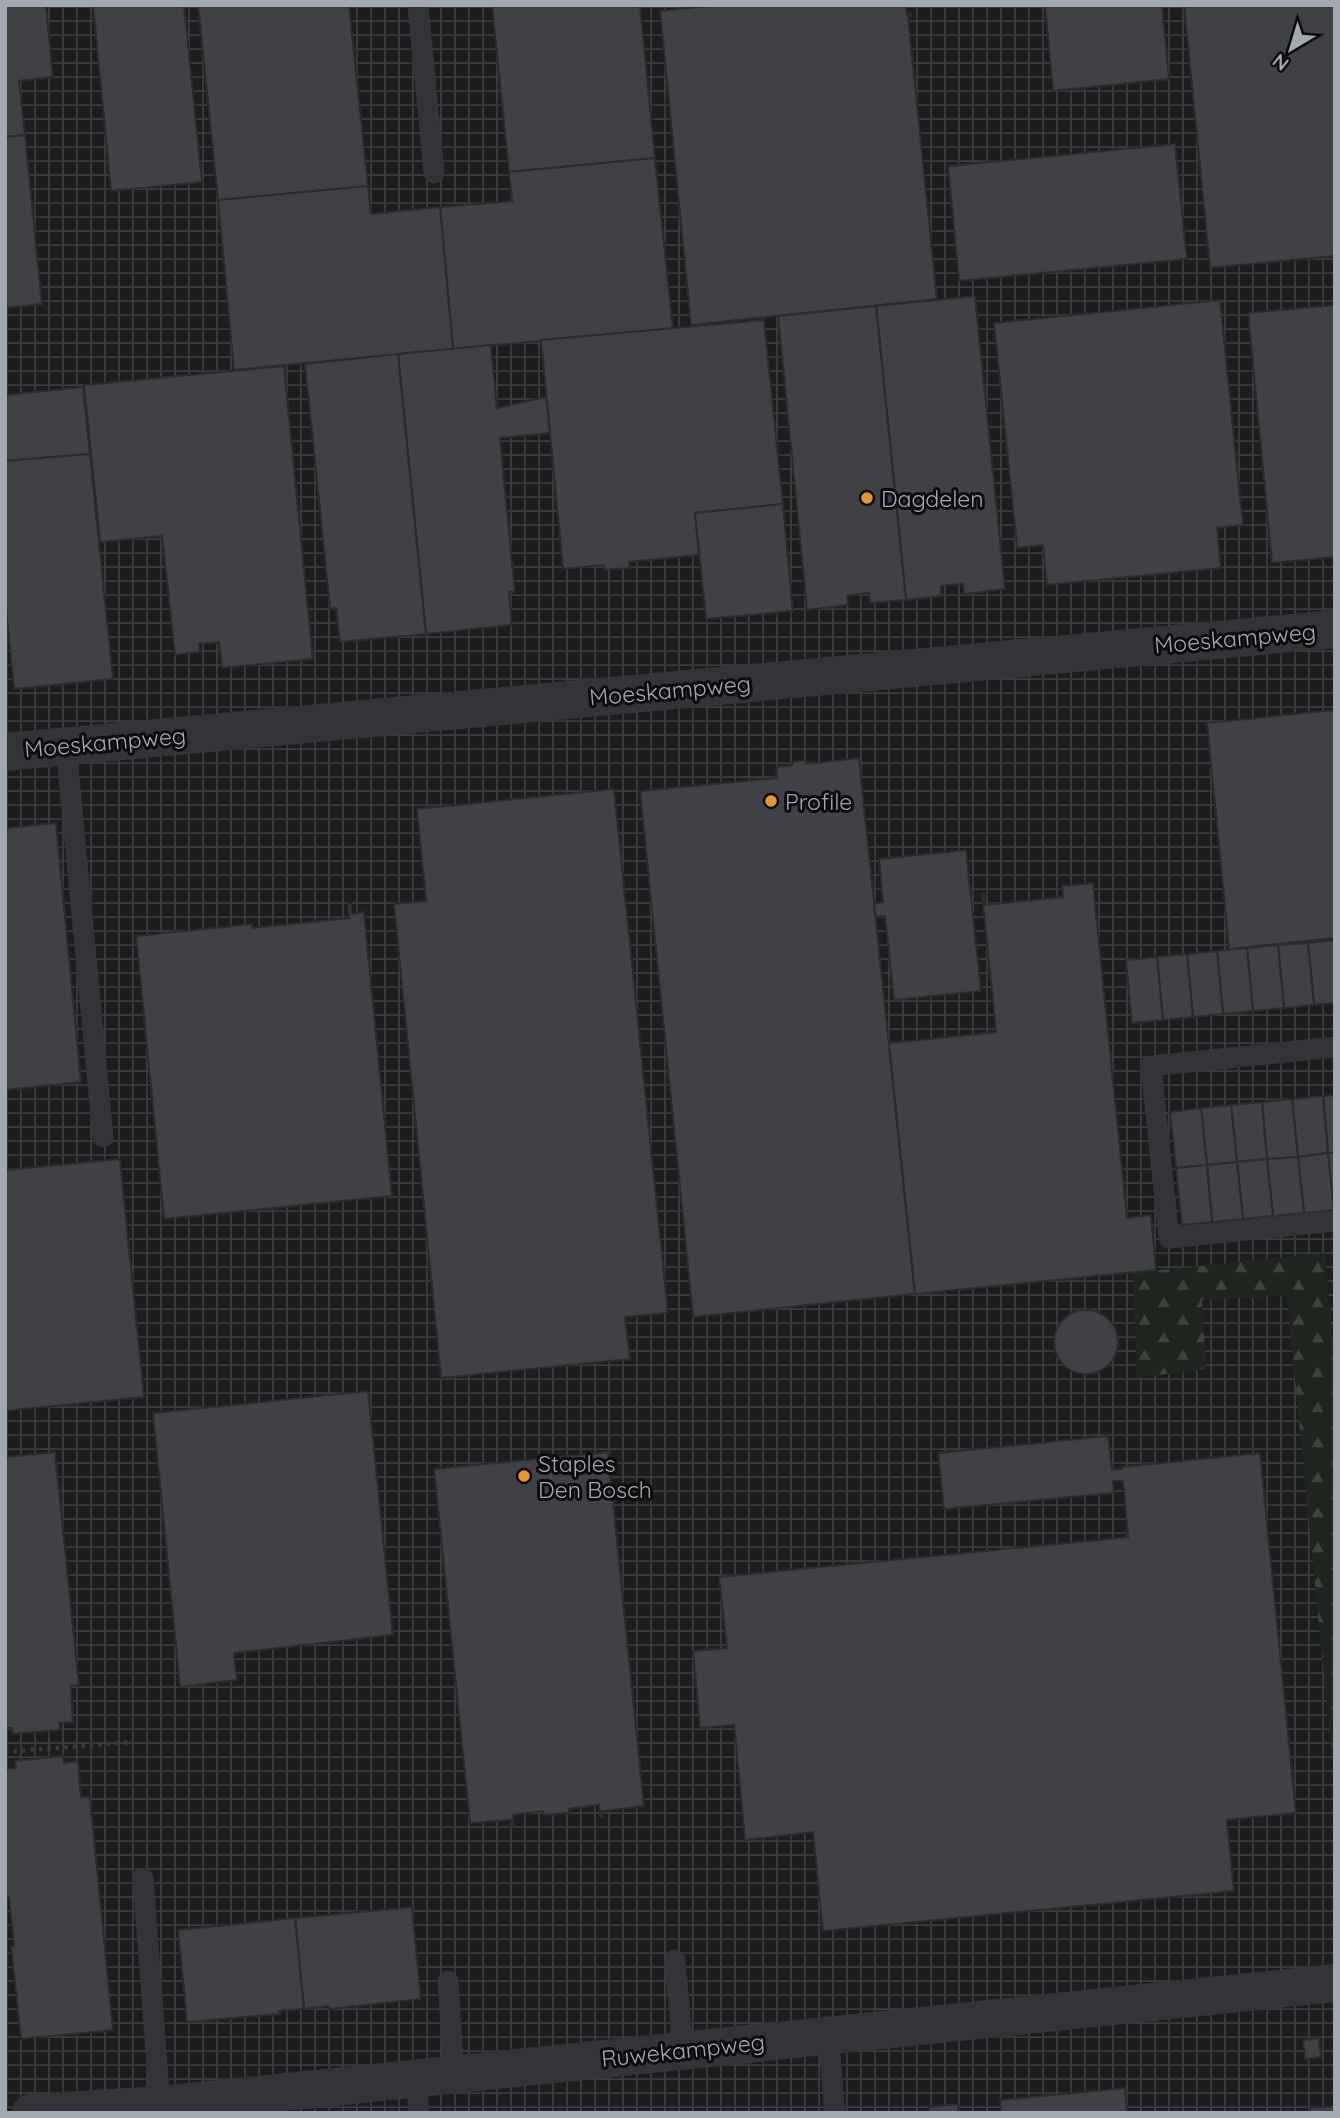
<svg xmlns="http://www.w3.org/2000/svg" width="1340" height="2118" viewBox="0 0 1340 2118" font-family="Quicksand,sans-serif">
  <style>
    .industrial { fill: url(#industrial-grid) }
    .forest { fill: url(#forest-firs) }
    .building { fill: #404145; stroke: #2b2b2e; stroke-width: 2 }
    .lines { fill: none; stroke-linecap: round; stroke-linejoin: round }
    .path { stroke: #383a3e; stroke-width: 4.5; stroke-dasharray: 3.5 5; stroke-linecap: butt }
    .service { stroke: #323437; stroke-width: 21 }
    .minor { stroke: #323437; stroke-width: 38 }
    .tertiary { stroke: #323437; stroke-width: 38 }
    .poi-dot { fill: #e69735; stroke: #0c0c0d; stroke-width: 2.5 }
    .labels { text-anchor: middle; dominant-baseline: central; stroke-width: 6; stroke-linejoin: round; paint-order: stroke }
    .poi-label { font-size: 23px; fill: #a3a9b2; stroke: #0c0c0d; text-anchor: start }
    .street-label { font-size: 23px; fill: #a3a9b2; stroke: #0c0c0d }
  </style>
  <defs>
    <pattern id="industrial-grid" width="8" height="8" patternUnits="userSpaceOnUse" patternTransform="scale(1.75)"><rect width="8" height="8" fill="#1d1d1f"/><path d="M0 4h8M4 0v8" fill="none" stroke="#3b3b3d"/></pattern>
    <pattern id="forest-firs" width="22" height="20" patternUnits="userSpaceOnUse" patternTransform="scale(1.75)"><rect width="22" height="20" fill="#1e251e"/><path d="M5 1l3.5 6h-7zM16 11l3.5 6h-7z" fill="#3c423c"/></pattern>
  </defs>
  <rect width="100%" height="100%" fill="#111112"/>
  <rect class="industrial" x="5" y="5" width="1330" height="2108"/>
  <path class="forest" d="M 1325,1253 L 1335,1371 L 1335,1791 L 1287,1296 L 1202,1300 L 1206,1369 L 1137,1378 L 1133,1273 Z"/>
  <g class="building">
    <path d="M 5,5 L 46,5 L 53,77 L 19,81 L 25,135 L 5,137 Z"/>
    <path d="M 93,5 L 184,5 L 202,182 L 111,191 Z"/>
    <path d="M 198,5 L 349,5 L 368,186 L 218,200 Z"/>
    <path d="M 492,5 L 640,5 L 655,158 L 509,172 Z"/>
    <path d="M 716,5 L 906,5 L 907,14 L 911,13 L 911,16 L 908,16 L 937,299 L 691,325 L 660,11 Z"/>
    <path d="M 1045,5 L 1162,5 L 1169,79 L 1053,91 Z"/>
    <path d="M 1184,5 L 1335,5 L 1335,256 L 1210,268 Z"/>
    <path d="M 25,135 L 42,304 L 5,308 L 5,137 Z"/>
    <path d="M 1175,144 L 1187,259 L 959,281 L 948,166 Z"/>
    <path d="M 655,158 L 673,329 L 453,349 L 440,207 L 512,201 L 509,172 Z"/>
    <path d="M 368,186 L 371,214 L 440,207 L 453,349 L 234,370 L 218,200 Z"/>
    <path d="M 975,296 L 1005,589 L 964,594 L 963,584 L 941,586 L 941,596 L 906,600 L 876,306 Z"/>
    <path d="M 1220,300 L 1243,525 L 1217,528 L 1221,568 L 1047,585 L 1043,545 L 1017,548 L 994,323 Z"/>
    <path d="M 1335,305 L 1335,557 L 1272,563 L 1248,313 Z"/>
    <path d="M 876,306 L 906,600 L 870,603 L 869,593 L 847,596 L 848,605 L 807,610 L 778,316 Z"/>
    <path d="M 764,320 L 783,504 L 695,513 L 699,555 L 629,562 L 630,568 L 604,570 L 604,565 L 563,569 L 541,340 Z"/>
    <path d="M 491,345 L 497,408 L 546,397 L 550,433 L 500,438 L 515,592 L 509,592 L 512,625 L 426,634 L 398,354 Z"/>
    <path d="M 398,354 L 426,634 L 340,642 L 336,608 L 330,609 L 305,364 Z"/>
    <path d="M 284,366 L 313,659 L 222,668 L 219,642 L 199,644 L 200,652 L 175,655 L 162,536 L 100,542 L 84,385 Z"/>
    <path d="M 83,387 L 90,454 L 5,461 L 5,395 Z"/>
    <path d="M 90,454 L 113,679 L 14,689 L 5,598 L 5,461 Z"/>
    <path d="M 783,504 L 793,611 L 706,619 L 695,513 Z"/>
    <path d="M 1335,710 L 1335,938 L 1229,949 L 1207,723 Z"/>
    <path d="M 859,758 L 915,1294 L 693,1317 L 640,791 L 777,778 L 776,767 L 792,765 L 792,762 L 806,760 L 806,764 Z"/>
    <path d="M 614,789 L 668,1313 L 625,1317 L 630,1359 L 441,1378 L 394,904 L 426,901 L 417,809 Z"/>
    <path d="M 56,823 L 81,1082 L 5,1090 L 5,828 Z"/>
    <path d="M 966,850 L 981,991 L 894,1000 L 885,916 L 876,917 L 874,904 L 883,902 L 879,859 Z"/>
    <path d="M 1093,883 L 1127,1218 L 1151,1215 L 1156,1270 L 915,1294 L 889,1043 L 996,1032 L 982,894 L 984,894 L 985,905 L 1063,897 L 1062,886 Z"/>
    <path d="M 351,903 L 352,914 L 364,912 L 392,1196 L 164,1219 L 136,936 L 252,924 L 252,928 L 349,918 L 348,904 Z"/>
    <path d="M 1335,940 L 1335,1003 L 1314,1005 L 1308,943 Z"/>
    <path d="M 1308,943 L 1314,1005 L 1284,1008 L 1278,945 Z"/>
    <path d="M 1278,945 L 1284,1008 L 1253,1011 L 1247,948 Z"/>
    <path d="M 1247,948 L 1253,1011 L 1223,1014 L 1217,951 Z"/>
    <path d="M 1217,951 L 1223,1014 L 1193,1017 L 1187,954 Z"/>
    <path d="M 1187,954 L 1193,1017 L 1163,1020 L 1157,957 Z"/>
    <path d="M 1157,957 L 1163,1020 L 1132,1023 L 1126,960 Z"/>
    <path d="M 1335,1095 L 1335,1153 L 1328,1153 L 1323,1096 Z"/>
    <path d="M 1323,1096 L 1328,1153 L 1298,1157 L 1292,1099 Z"/>
    <path d="M 1292,1099 L 1298,1157 L 1267,1159 L 1262,1102 Z"/>
    <path d="M 1262,1102 L 1267,1159 L 1237,1162 L 1231,1105 Z"/>
    <path d="M 1231,1105 L 1237,1162 L 1207,1165 L 1201,1108 Z"/>
    <path d="M 1201,1108 L 1207,1165 L 1176,1168 L 1170,1112 Z"/>
    <path d="M 1328,1153 L 1334,1210 L 1304,1213 L 1298,1157 Z"/>
    <path d="M 1328,1153 L 1335,1153 L 1335,1210 L 1334,1210 Z"/>
    <path d="M 1298,1157 L 1304,1213 L 1273,1216 L 1267,1159 Z"/>
    <path d="M 120,1159 L 144,1397 L 5,1411 L 5,1170 Z"/>
    <path d="M 1267,1159 L 1273,1216 L 1243,1219 L 1237,1162 Z"/>
    <path d="M 1237,1162 L 1243,1219 L 1212,1222 L 1207,1165 Z"/>
    <path d="M 1207,1165 L 1212,1222 L 1182,1225 L 1176,1168 Z"/>
    <circle cx="1086" cy="1342" r="32"/>
    <path d="M 368,1391 L 393,1635 L 234,1653 L 237,1680 L 180,1687 L 153,1413 Z"/>
    <path d="M 1108,1436 L 1112,1470 L 1122,1469 L 1122,1467 L 1260,1453 L 1296,1813 L 1227,1820 L 1234,1891 L 823,1931 L 813,1832 L 745,1840 L 734,1725 L 700,1728 L 693,1651 L 727,1648 L 719,1577 L 1128,1537 L 1123,1481 L 1113,1481 L 1114,1493 L 944,1509 L 938,1453 Z"/>
    <path d="M 55,1452 L 79,1685 L 71,1686 L 73,1722 L 59,1723 L 60,1730 L 13,1734 L 12,1728 L 5,1728 L 5,1457 Z"/>
    <path d="M 608,1452 L 644,1806 L 602,1811 L 603,1817 L 600,1817 L 599,1805 L 569,1809 L 569,1814 L 568,1814 L 568,1813 L 545,1815 L 545,1817 L 543,1811 L 513,1815 L 514,1826 L 512,1826 L 511,1820 L 470,1823 L 434,1469 Z"/>
    <path d="M 63,1756 L 64,1763 L 78,1761 L 81,1797 L 90,1797 L 113,2030 L 21,2039 L 11,1947 L 14,1946 L 9,1897 L 6,1898 L 5,1886 L 5,1769 L 16,1768 L 15,1761 Z"/>
    <path d="M 412,1907 L 421,1999 L 329,2009 L 328,2006 L 304,2009 L 295,1918 Z"/>
    <path d="M 295,1918 L 304,2009 L 279,2011 L 280,2014 L 187,2022 L 178,1930 Z"/>
    <path d="M 1319,2038 L 1321,2057 L 1305,2059 L 1303,2040 Z"/>
    <path d="M 1125,2088 L 1127,2113 L 1001,2113 L 1000,2100 Z"/>
    <path d="M 958,2104 L 959,2113 L 929,2113 L 929,2107 Z"/>
    <path d="M 1335,2106 L 1335,2113 L 1310,2113 L 1310,2108 Z"/>
  </g>
  <g class="lines">
    <path class="path" d="M 5,1752 L 134,1742"/>
    <g class="service">
      <path d="M 418,5 L 434,173"/>
      <path d="M 66,746 L 103,1137"/>
      <path d="M 1335,1047 L 1151,1066 L 1169,1238 L 1335,1221"/>
      <path d="M 143,1878 L 160,2105"/>
      <path d="M 675,1960 L 683,2050"/>
      <path d="M 448,1981 L 454,2075"/>
      <path d="M 828,2035 L 835,2113"/>
      <path d="M 416,2078 L 419,2113"/>
    </g>
    <path class="minor" d="M 5,752 L 1335,629"/>
    <path class="tertiary" d="M 31,2113 L 160,2105 L 1335,1983"/>
  </g>
  <g class="poi-dot">
    <circle cx="867" cy="498" r="7"/>
    <circle cx="771" cy="801" r="7"/>
    <circle cx="524" cy="1476" r="7"/>
  </g>
  <g class="labels">
    <g class="poi-label">
      <text x="881" y="498">Dagdelen</text>
      <text x="785" y="801">Profile</text>
      <text x="538" y="1463">Staples<tspan x="538" dy="26">Den Bosch</tspan></text>
    </g>
    <g class="street-label">
      <text transform="translate(1235 638) rotate(-5)">Moeskampweg</text>
      <text transform="translate(670 690) rotate(-5)">Moeskampweg</text>
      <text transform="translate(105 742) rotate(-5)">Moeskampweg</text>
      <text transform="translate(683 2050) rotate(-6)">Ruwekampweg</text>
    </g>
  </g>
  <rect width="1340" height="2118" fill="none" stroke="#a3a9b2" stroke-width="14"/>
  <g transform="translate(1291 49) rotate(218)" stroke="#0c0c0d" stroke-width="5" paint-order="stroke">
  <path d="M0-5L12 26L0 18L-12 26Z" fill="#a3a9b2"/>
  <text y="-10" font-size="19" font-weight="bold" text-anchor="middle" fill="#a3a9b2">N</text>
  </g>
</svg>
